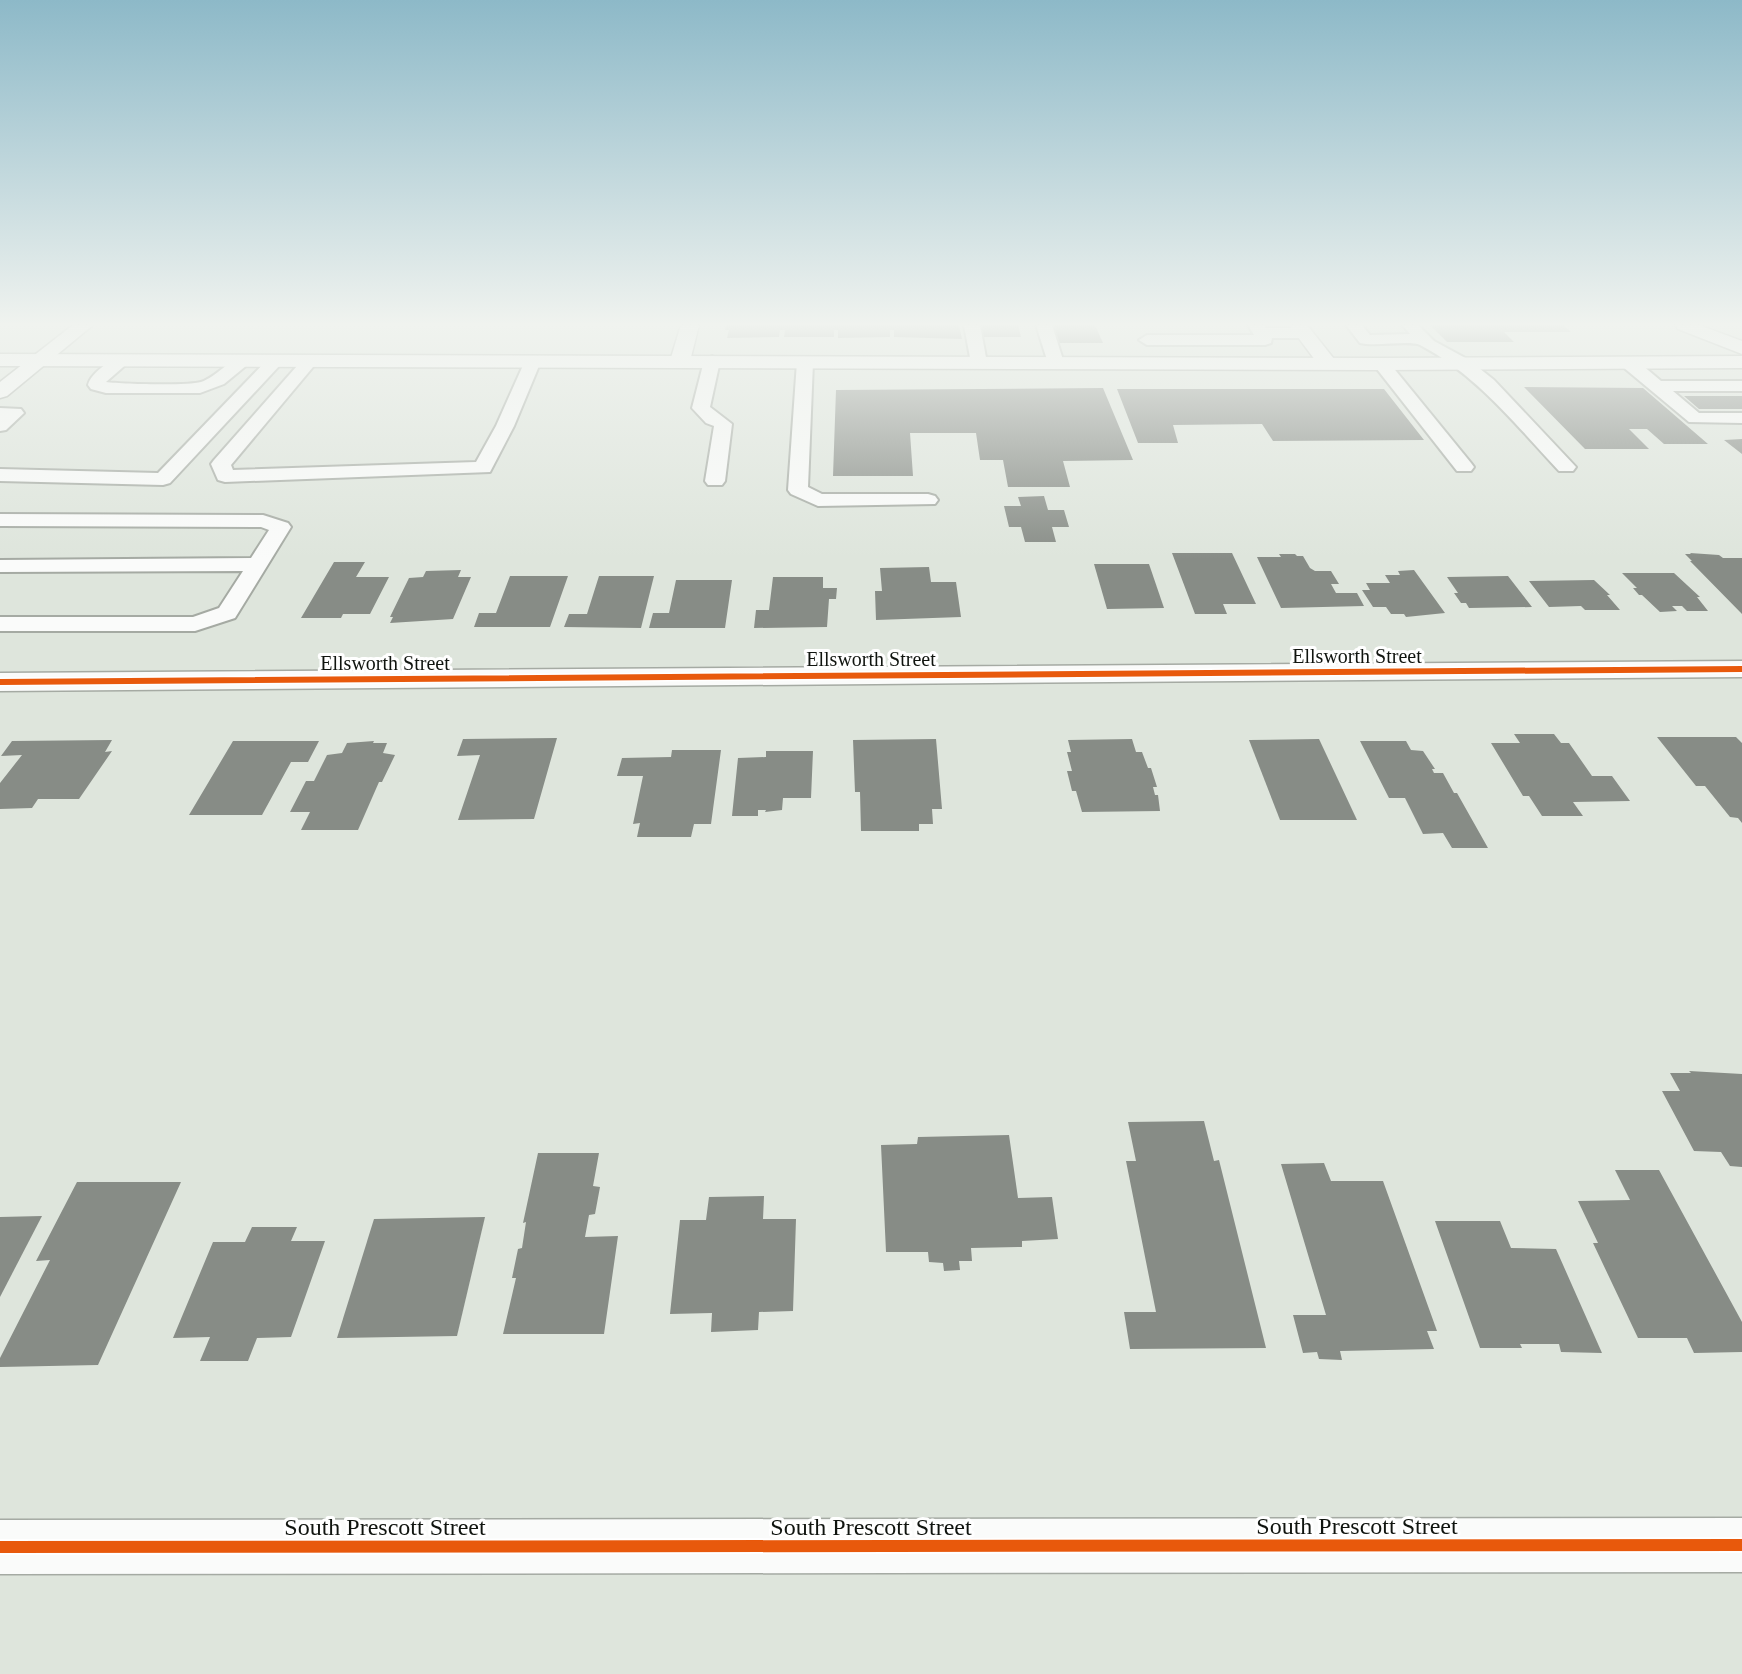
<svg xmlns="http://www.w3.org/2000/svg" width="1742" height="1674" viewBox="0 0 1742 1674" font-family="'Times New Roman',serif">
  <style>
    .building { fill: #878c86 }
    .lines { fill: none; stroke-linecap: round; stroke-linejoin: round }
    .service-casing { stroke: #a5aaa3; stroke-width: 4 }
    .minor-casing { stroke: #a5aaa3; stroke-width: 3 }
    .tertiary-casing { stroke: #a5aaa3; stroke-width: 3 }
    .secondary-casing { stroke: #a5aaa3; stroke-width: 3 }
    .service { fill: #fafbfa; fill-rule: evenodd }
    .minor { fill: #fafbfa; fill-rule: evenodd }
    .tertiary { fill: #fafbfa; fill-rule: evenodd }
    .secondary { fill: #fafbfa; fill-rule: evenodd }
    .cycleway-far1-casing { stroke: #fff; stroke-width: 9 }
    .cycleway-casing { stroke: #fff; stroke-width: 16 }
    .cycleway-far1 { stroke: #e8590c; stroke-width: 6 }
    .cycleway { stroke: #e8590c; stroke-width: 12 }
    .labels { text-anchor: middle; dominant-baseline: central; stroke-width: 6; stroke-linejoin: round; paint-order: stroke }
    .street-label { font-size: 20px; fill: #10140f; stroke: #fff }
    .near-street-label { font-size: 24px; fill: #10140f; stroke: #fff }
  </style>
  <rect width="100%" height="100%" fill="#dee5dc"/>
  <g class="building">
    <path d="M 726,325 L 959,325 L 962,339 L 894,337 L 894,330 L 890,330 L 890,337 L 838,338 L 838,330 L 834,330 L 834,337 L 784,337 L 785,330 L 780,330 L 779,337 L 727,338 L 729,330 L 725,330 Z"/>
    <path d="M 979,325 L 1018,325 L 1021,337 L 981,337 Z"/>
    <path d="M 1050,325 L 1095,325 L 1103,343 L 1056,343 Z"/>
    <path d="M 1430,325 L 1563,325 L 1571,332 L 1504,332 L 1514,342 L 1447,342 Z"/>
    <path d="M 1524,387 L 1643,388 L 1708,444 L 1664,444 L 1647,429 L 1629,429 L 1649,449 L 1585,449 Z"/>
    <path d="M 1103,388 L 1133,460 L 1063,461 L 1070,487 L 1008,487 L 1003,460 L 980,460 L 976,433 L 910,433 L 913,476 L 833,476 L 836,390 Z"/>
    <path d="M 1117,389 L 1384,389 L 1424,440 L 1273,441 L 1262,424 L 1173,425 L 1178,443 L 1138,443 Z"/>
    <path d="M 1684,396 L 1742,396 L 1742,409 L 1699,409 Z"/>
    <path d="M 1742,439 L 1742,454 L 1724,440 Z"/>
    <path d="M 1044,496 L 1048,510 L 1064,510 L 1069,527 L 1052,527 L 1056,542 L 1025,542 L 1021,527 L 1009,527 L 1004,506 L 1021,506 L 1018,497 Z"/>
    <path d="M 1172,553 L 1232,553 L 1256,604 L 1223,604 L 1227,614 L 1195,614 Z"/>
    <path d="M 1690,553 L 1719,555 L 1723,558 L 1742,558 L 1742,614 L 1690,561 L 1692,561 L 1685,554 L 1691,554 Z"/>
    <path d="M 1279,554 L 1295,554 L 1297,556 L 1303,556 L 1310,568 L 1315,571 L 1331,571 L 1339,584 L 1331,584 L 1336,593 L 1357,593 L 1364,606 L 1281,608 L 1257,557 L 1281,557 Z"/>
    <path d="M 334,562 L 365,562 L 356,577 L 389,577 L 370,614 L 343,614 L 341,618 L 301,618 Z"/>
    <path d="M 1094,564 L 1149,564 L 1164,608 L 1107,609 Z"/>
    <path d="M 929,567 L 931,582 L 956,582 L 961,617 L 876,620 L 875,591 L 882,591 L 880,568 Z"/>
    <path d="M 461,570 L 458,577 L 471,577 L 453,619 L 390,623 L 393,617 L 390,617 L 409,578 L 423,577 L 426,571 Z"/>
    <path d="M 1414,570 L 1445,613 L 1406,617 L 1404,614 L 1391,614 L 1386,607 L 1373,607 L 1362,590 L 1370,590 L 1366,583 L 1390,583 L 1385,575 L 1400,575 L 1398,571 Z"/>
    <path d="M 1622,573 L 1674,573 L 1700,597 L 1697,597 L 1708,611 L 1687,611 L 1682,606 L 1672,606 L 1677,611 L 1660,612 L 1642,595 L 1639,595 L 1633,588 L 1637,588 Z"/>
    <path d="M 510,576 L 568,576 L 550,627 L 474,627 L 479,613 L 496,613 Z"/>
    <path d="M 599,576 L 654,576 L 641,628 L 564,627 L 569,614 L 587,614 Z"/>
    <path d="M 1508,576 L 1532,607 L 1469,608 L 1466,603 L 1461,603 L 1454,593 L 1458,593 L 1447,577 Z"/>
    <path d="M 773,577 L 823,577 L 823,588 L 837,588 L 836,599 L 829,599 L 827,627 L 754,628 L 756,610 L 769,610 Z"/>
    <path d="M 676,580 L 732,580 L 725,628 L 649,628 L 653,613 L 669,613 Z"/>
    <path d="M 1594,580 L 1610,595 L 1607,595 L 1620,610 L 1585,610 L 1581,606 L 1549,607 L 1529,581 Z"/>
    <path d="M 1514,734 L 1554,734 L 1561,743 L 1569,743 L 1592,776 L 1612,776 L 1630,801 L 1573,802 L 1583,816 L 1542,816 L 1529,796 L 1523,796 L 1491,743 L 1520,743 Z"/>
    <path d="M 1657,737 L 1736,737 L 1742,743 L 1742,823 L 1738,818 L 1730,817 L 1705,786 L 1696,786 Z"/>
    <path d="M 557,738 L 534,819 L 458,820 L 480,755 L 457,756 L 463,739 Z"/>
    <path d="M 936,739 L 942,809 L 932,809 L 933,824 L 919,824 L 919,831 L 861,831 L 860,792 L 855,792 L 853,740 Z"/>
    <path d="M 1132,739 L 1136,752 L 1142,752 L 1148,768 L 1151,768 L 1157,787 L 1153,787 L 1155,795 L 1158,795 L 1160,811 L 1082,812 L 1076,791 L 1072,791 L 1067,771 L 1072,771 L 1067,752 L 1071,752 L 1068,740 Z"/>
    <path d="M 1319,739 L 1357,820 L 1280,820 L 1249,740 Z"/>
    <path d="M 112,740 L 105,752 L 112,751 L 79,799 L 38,799 L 32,808 L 0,809 L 0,783 L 22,755 L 1,756 L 12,741 Z"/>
    <path d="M 233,741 L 319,741 L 308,762 L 291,762 L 262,815 L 189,815 Z"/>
    <path d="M 374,741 L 373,743 L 387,743 L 383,753 L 395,755 L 382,782 L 379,782 L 358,830 L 301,830 L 310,812 L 290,812 L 306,781 L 314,781 L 327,755 L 342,753 L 347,743 Z"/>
    <path d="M 1360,741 L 1406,741 L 1411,750 L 1423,751 L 1435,769 L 1432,769 L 1434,773 L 1443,773 L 1454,793 L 1457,793 L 1488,848 L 1452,848 L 1443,833 L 1423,834 L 1405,798 L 1389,798 Z"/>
    <path d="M 672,750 L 721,750 L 711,824 L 694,824 L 691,837 L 637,837 L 640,823 L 633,824 L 643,776 L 617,776 L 622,758 L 671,757 Z"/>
    <path d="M 766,751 L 813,751 L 811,798 L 783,798 L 782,810 L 765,812 L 766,810 L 758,810 L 758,816 L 732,816 L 738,758 L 766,757 Z"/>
    <path d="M 1689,1071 L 1742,1074 L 1742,1167 L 1730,1166 L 1721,1152 L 1694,1151 L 1662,1091 L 1680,1091 L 1670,1073 L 1691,1073 Z"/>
    <path d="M 1204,1121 L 1214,1161 L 1219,1160 L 1266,1348 L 1130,1349 L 1124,1312 L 1156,1312 L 1126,1161 L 1136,1161 L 1128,1122 Z"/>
    <path d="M 1009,1135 L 1018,1198 L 1052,1197 L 1058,1239 L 1022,1241 L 1022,1247 L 971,1248 L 972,1261 L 959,1261 L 960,1270 L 944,1271 L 943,1263 L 929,1262 L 928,1252 L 886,1252 L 881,1145 L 917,1144 L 918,1137 Z"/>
    <path d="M 538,1153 L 599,1153 L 593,1186 L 600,1187 L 595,1214 L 589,1215 L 585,1237 L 618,1236 L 604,1334 L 503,1334 L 516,1278 L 512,1278 L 518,1249 L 522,1248 L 526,1222 L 523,1223 Z"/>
    <path d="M 1324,1163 L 1331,1181 L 1383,1181 L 1437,1331 L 1427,1331 L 1434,1349 L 1340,1351 L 1342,1360 L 1319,1359 L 1317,1352 L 1303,1353 L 1293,1315 L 1326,1315 L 1281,1164 Z"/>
    <path d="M 1615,1170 L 1659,1170 L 1742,1322 L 1742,1352 L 1694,1353 L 1687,1338 L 1638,1338 L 1593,1243 L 1598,1243 L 1578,1201 L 1630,1200 Z"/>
    <path d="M 77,1182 L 181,1182 L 98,1365 L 0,1367 L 0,1358 L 50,1260 L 36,1261 Z"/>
    <path d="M 764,1196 L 763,1219 L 796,1219 L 793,1311 L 759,1312 L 758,1330 L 711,1332 L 712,1313 L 670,1314 L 680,1220 L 706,1220 L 709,1197 Z"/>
    <path d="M 42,1216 L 0,1297 L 0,1217 Z"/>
    <path d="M 485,1217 L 457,1336 L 337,1338 L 374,1219 Z"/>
    <path d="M 1435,1221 L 1500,1221 L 1511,1248 L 1556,1249 L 1602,1353 L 1561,1352 L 1559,1344 L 1520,1344 L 1522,1348 L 1480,1348 Z"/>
    <path d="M 252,1227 L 297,1227 L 291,1241 L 325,1241 L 291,1337 L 257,1338 L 248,1361 L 200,1361 L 210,1337 L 173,1338 L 213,1242 L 245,1242 Z"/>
  </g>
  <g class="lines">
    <g class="service-casing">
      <g id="service">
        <path d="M 964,325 L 980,325 L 987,363 L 985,367 L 979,368 L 971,363 Z"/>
        <path d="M 1036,325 L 1052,325 L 1064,363 L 1062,367 L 1056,368 L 1048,363 Z"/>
        <path d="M 1248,325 L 1264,325 L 1266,328 L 1305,328 L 1313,333 L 1305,338 L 1272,338 L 1271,343 L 1265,345 L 1147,345 L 1139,340 L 1147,335 L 1254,335 Z"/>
        <path d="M 1346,325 L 1362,325 L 1370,335 L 1410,334 L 1402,325 L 1418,325 L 1434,341 L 1469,360 L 1494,380 L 1576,467 L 1573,471 L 1559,471 C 1516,425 1477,375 1420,345 C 1410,340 1375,347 1360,343 Z"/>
        <path d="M 122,356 L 130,361 L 106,382 C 122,384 187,386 201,382 C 218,377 233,353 250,358 L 252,361 L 224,384 L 200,393 L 106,393 L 91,389 L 88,385 C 90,374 111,359 122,356 Z"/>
        <path d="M 275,356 L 283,361 L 281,364 L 170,483 L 163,485 L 0,481 L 0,469 L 158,473 L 269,358 Z"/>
        <path d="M 310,356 L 318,361 L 231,465 L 233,470 L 476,462 L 496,426 L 525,361 L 533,356 L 541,361 L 514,426 L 490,472 L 225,482 L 218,480 L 211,464 L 214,460 L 304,358 Z"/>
        <path d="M 712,356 L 720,361 L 710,407 L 732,424 L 725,481 L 722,485 L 708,485 L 705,481 L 714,426 L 706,423 L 692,408 L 704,361 Z"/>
        <path d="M 805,357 L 813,362 L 808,487 L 822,494 L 928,494 L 935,496 L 938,500 L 935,504 L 818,506 L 791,494 L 788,490 L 797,362 Z"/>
        <path d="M 1629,358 L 1635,359 L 1661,381 L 1742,381 L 1742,391 L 1673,391 L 1699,413 L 1742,413 L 1742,423 L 1689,422 L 1623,367 L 1621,363 Z"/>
        <path d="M 1381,359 L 1387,360 L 1471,463 L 1474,467 L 1471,471 L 1457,471 L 1373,364 Z"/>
        <path d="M 0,408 L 21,409 L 24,413 L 6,430 L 0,431 Z"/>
        <path d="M 0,514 L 263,515 L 288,523 L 291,527 L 235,618 L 195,631 L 0,631 L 0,617 L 193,617 L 219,608 L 243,571 L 0,572 L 0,560 L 251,558 L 269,530 L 261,527 L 0,526 Z"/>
      </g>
    </g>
    <g class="minor-casing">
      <g id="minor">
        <path d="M 73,325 L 93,325 L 7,396 L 0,398 L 0,382 Z"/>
        <path d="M 681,325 L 699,325 L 690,361 L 687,365 L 673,365 L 670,361 Z"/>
        <path d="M 1742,661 L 1742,677 L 0,691 L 0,673 Z"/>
        <path d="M 1742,1518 L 1742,1572 L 0,1574 L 0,1520 Z"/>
      </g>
    </g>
    <g class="tertiary-casing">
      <g id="tertiary">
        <path d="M 1289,325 L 1307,325 L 1338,364 L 1335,368 L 1321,368 Z"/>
        <path d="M 1675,325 L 1699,325 L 1742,341 L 1742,354 L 1678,329 Z"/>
      </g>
    </g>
    <g class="secondary-casing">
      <path id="secondary" d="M 0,354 L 1381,358 L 1742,356 L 1742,368 L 1381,370 L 0,366 Z"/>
    </g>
    <use href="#service" class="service"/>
    <use href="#minor" class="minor"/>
    <use href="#tertiary" class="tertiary"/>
    <use href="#secondary" class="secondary"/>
    <g class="cycleway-far1-casing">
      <path id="cycleway-far1" d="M 0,682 L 1742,669"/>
    </g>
    <g class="cycleway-casing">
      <path id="cycleway" d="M 0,1547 L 1742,1545"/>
    </g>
    <use href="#cycleway-far1" class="cycleway-far1"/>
    <use href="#cycleway" class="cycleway"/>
  </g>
  <linearGradient id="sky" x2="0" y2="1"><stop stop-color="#8db9c8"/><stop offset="0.58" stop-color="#f0f3ef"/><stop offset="1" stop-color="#f0f3ef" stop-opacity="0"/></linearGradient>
  <rect width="1742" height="559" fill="url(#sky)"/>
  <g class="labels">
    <g class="street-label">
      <text x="1357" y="656">Ellsworth Street</text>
      <text x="871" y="659">Ellsworth Street</text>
      <text x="385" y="663">Ellsworth Street</text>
    </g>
    <g class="near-street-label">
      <text x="1357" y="1526">South Prescott Street</text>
      <text x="385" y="1527">South Prescott Street</text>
      <text x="871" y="1527">South Prescott Street</text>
    </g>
  </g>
</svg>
